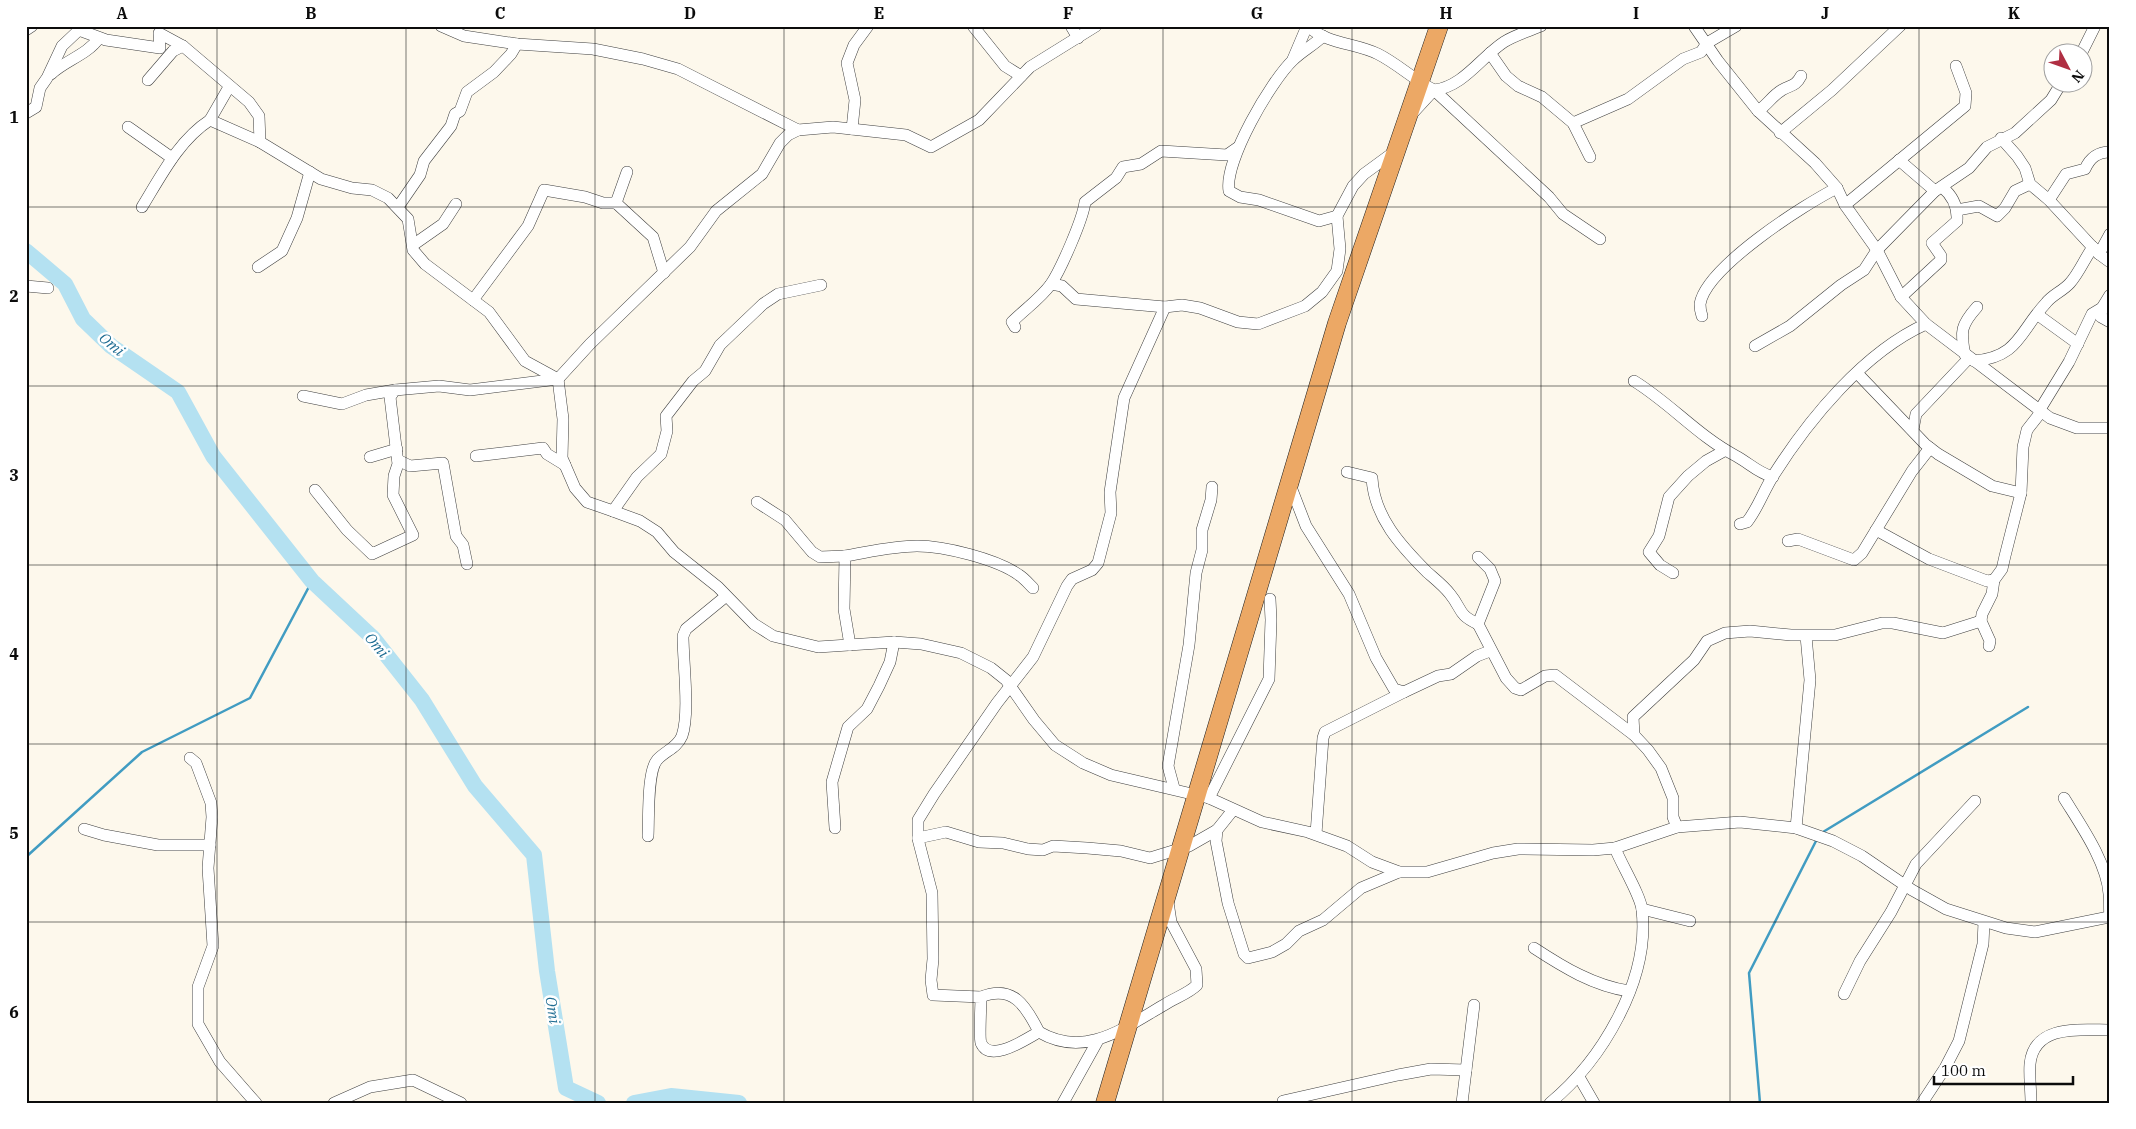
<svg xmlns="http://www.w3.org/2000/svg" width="2136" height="1129" viewBox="0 0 2136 1129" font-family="'IBM Plex Serif',serif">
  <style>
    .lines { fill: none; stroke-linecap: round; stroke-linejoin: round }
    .stream { stroke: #419cc2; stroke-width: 2.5 }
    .river { stroke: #b4e1f1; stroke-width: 16 }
    .minor-casing { stroke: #3f3f3f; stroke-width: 12 }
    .trunk-casing { stroke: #1d1d1d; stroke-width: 19 }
    .minor { stroke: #fff; stroke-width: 11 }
    .trunk { stroke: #eca865; stroke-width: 18 }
    .grid { fill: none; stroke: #0c0c0c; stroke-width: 1; stroke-opacity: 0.55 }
    .labels { text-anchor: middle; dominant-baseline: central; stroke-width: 5; stroke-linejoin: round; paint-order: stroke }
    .water-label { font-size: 15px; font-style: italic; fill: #1f6d93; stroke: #fff }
    .neatline { fill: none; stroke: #0c0c0c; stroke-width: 2 }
    .grid-label { font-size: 16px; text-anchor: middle; font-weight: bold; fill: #0c0c0c }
  </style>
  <rect width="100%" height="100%" fill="#fdf8ec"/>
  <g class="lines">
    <g class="stream">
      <path d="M 1823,832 L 2028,707"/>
      <path d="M 26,857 L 142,752 L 250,698 L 312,581"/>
      <path d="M 1760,1103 L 1749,973 L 1817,839"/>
    </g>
    <g class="river">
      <path d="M 26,251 L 65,284 L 83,319 L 111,346 L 178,392 L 213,456 L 312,581 L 373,638 L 422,700 L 475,786 L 534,855 L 547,971 L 566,1088 L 598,1103"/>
      <path d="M 634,1103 L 671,1096 L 739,1103"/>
    </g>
    <g class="minor-casing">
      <g id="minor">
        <path d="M 78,26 L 79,30 L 106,40 L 160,48 L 159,33 L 183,46 L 249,102 L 259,116 L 260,142 L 321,179 L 352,188 L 372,190 L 388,198 L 408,219 L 413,250 L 425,264 L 489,312 L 525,361 L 558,379"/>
        <path d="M 441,26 L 464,36 L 517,44 L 593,49 L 643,59 L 678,69 L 798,130 L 833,127 L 906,135 L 931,147 L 979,120 L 1030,67 L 1096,26"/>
        <path d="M 973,26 L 1005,66 L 1021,76"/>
        <path d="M 1071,26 L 1078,38"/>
        <path d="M 1308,26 C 1326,44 1356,43 1378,54 C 1398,64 1414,80 1434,90 L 1549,197 L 1563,214 L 1600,239"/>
        <path d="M 1694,26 L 1718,61 L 1758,111 L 1815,163 L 1837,188 L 1845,205 L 1877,250 L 1901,297 L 1926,324 L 2050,418 L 2077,428 L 2110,428"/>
        <path d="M 26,30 L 32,26"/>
        <path d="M 1323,36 C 1314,45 1302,51 1293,60 C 1271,81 1224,161 1229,191 L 1240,197 L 1259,200 L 1319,221 L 1337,216"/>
        <path d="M 2082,52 L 2095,26"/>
        <path d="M 1490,53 L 1506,76 L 1518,86 L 1542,97 L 1573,123 L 1590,157"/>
        <path d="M 1293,59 L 1307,26"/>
        <path d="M 51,74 C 66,60 87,55 99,38"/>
        <path d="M 148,80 L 173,51 L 183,46"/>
        <path d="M 229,87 L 210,120 L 260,142"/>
        <path d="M 1758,111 C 1768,104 1772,96 1782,90 C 1791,85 1796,86 1801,76"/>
        <path d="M 26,113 L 36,107 L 40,88 L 47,78 L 62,46 L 79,30"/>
        <path d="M 1411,115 L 1434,90 C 1463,87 1481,57 1504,42 C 1515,35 1529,31 1541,26"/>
        <path d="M 1573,123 L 1628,99 L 1683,59 L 1701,52 L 1707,43 L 1736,26"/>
        <path d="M 128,127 L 172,158"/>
        <path d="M 852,129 L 855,100 L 847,63 L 854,45 L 868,26"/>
        <path d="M 1780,133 L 1832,90 L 1900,26"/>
        <path d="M 2001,138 L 2017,156 L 2025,168 L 2030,184 L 2049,200 L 2099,254 L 2110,262"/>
        <path d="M 1899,160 L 1935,191"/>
        <path d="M 627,172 L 616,203 L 653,237 L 664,273"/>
        <path d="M 2049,200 L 2066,174 L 2085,169 C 2090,158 2097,152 2110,152"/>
        <path d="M 1845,205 L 1965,106 L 1966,93 L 1956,66"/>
        <path d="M 142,207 C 161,176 179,140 210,120"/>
        <path d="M 398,207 L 420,175 L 424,161 L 451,126 L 455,114 L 460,111 L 467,92 L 494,72 L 511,54 L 517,44"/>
        <path d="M 1957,210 L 1979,206 L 1997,216 L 2005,208 L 2015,191 L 2030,184"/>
        <path d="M 413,245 L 443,224 L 456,204"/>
        <path d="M 2099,254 L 2110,234"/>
        <path d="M 258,267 L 282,251 L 297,218 L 310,172"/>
        <path d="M 1051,284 L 1062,286 L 1076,299 L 1165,307 L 1182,305 L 1200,308 L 1238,322 L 1258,324 L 1305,306 L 1322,292 L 1337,271 L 1340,249 L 1337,216 L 1353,186 L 1364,174 L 1394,152 L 1395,149"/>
        <path d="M 26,286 L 48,288"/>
        <path d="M 1901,297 L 1941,260 L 1941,256 L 1932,243 L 1957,221 C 1958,207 1953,196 1942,187"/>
        <path d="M 473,300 L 528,226 L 544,190 L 585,197 L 603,203 L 616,203"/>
        <path d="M 2102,308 L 2101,317 L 2110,322"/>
        <path d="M 2038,315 L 2078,344"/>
        <path d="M 1702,316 C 1701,313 1700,308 1700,304 C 1706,267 1805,204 1837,188"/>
        <path d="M 1015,327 L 1012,322 C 1025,309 1040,299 1051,284 C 1061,269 1083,219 1085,202 L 1116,178 L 1123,167 L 1141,164 L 1161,151 L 1227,155 L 1237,148"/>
        <path d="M 1755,346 L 1790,326 L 1841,285 L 1864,270 L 1877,250 L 1935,191 L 1969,168 L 1987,147 L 2015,133 L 2051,100 L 2062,82"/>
        <path d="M 1965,355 C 1960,331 1961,325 1977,307"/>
        <path d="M 1974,361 C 2019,357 2019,332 2046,303 C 2052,295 2063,291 2070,283 C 2079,273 2085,258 2093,247"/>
        <path d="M 1858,374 L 1925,444 L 1938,454 L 1992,486 L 2021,493"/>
        <path d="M 558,379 L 563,419 L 562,458 L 575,488 L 587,502 L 613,511 L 637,477 L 661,454 L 667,431 L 666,416 L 693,381 L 705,371 L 720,345 L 763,304 L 778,294 L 821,285"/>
        <path d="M 1634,381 C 1670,403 1698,436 1736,456 C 1749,463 1758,473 1773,477"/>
        <path d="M 303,396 L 342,404 L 366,395 L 395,390"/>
        <path d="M 2039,411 L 2069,362 L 2092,314 L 2102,308 L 2110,295"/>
        <path d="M 1913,430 L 1916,414 L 1969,358"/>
        <path d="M 476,456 L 543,448 L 547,454 L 565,465"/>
        <path d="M 370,457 L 397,449"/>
        <path d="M 398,460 L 410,466 L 443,463 L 456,536 L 463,545 L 467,564"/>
        <path d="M 1347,472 L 1372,478 C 1374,517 1401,546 1427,572 C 1435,579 1444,586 1450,594 C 1463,610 1457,614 1478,624"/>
        <path d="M 1289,482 L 1306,526 L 1349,594 L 1376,658 L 1394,689 L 1404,692 L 1438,676 L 1451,674 L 1477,656 L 1490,651"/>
        <path d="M 315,490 L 347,530 L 372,554 L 413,535 L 393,495 L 394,476 L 398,464 L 390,397 L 395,390 L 439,386 L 470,390 L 558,379 L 590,344 L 690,247 L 716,211 L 762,174 L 780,143 L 788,135 L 798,130"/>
        <path d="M 757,502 L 785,520 L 812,552 L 820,557 L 845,556"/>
        <path d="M 613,511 L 640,521 L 657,532 L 674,552 L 718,587 L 754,624 L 773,636 L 818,647 L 894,642 L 921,644 L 961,653 L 991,668 L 1006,680 L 1034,720 L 1055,745 L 1083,763 L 1111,775 L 1209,798 L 1262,822 L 1308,832 L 1347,846 L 1372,862 L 1399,872 L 1427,872 L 1493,853 L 1518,849 L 1593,850 L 1615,848 L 1677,827 L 1740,822 L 1796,828 L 1833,841 L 1862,856 L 1912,890 L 1946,909 L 2006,928 L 2035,932 L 2109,917"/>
        <path d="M 1740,524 L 1747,522 C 1758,508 1763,492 1773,476 C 1809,419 1864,352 1926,324"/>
        <path d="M 1876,530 L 1929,559 L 1987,581 L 1994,580"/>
        <path d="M 1788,541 L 1798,539 L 1854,560 L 1862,553 L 1912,471 L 1930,448"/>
        <path d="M 1478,557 L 1490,569 L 1495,581 L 1478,624 L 1506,678 L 1515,688 L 1521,690 L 1545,676 L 1555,675 L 1634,735 L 1648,750 L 1661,768 L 1673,798 L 1673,817 L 1677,827"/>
        <path d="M 1673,573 L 1660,565 L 1649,552 L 1659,536 L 1669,497 L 1688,476 L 1706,461 L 1724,451"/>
        <path d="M 850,645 L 844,609 L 845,556 C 869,552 893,546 917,546 C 944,546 997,559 1019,575 C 1024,578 1029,584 1033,588"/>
        <path d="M 1989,646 L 1990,641 L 1981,621 L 1982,614 L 1992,594 L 1994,580 L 2002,569 L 2005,556 L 2021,493 L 2023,447 L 2027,430 L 2041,412"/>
        <path d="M 1634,735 L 1633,717 L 1694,660 L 1707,641 L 1725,633 L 1750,631 L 1791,635 L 1835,635 L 1882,623 L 1893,623 L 1943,633 L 1981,621"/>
        <path d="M 190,758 L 196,763 L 211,803 L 212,817 L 208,868 L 213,946 L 198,987 L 198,1024 L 220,1062 L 256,1103"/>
        <path d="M 1174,788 L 1168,766 L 1189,645 L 1196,573 L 1202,550 L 1202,530 L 1211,500 L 1212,487"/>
        <path d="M 1209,798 L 1269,679 L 1271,620 L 1270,599"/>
        <path d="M 2064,798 C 2080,824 2107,862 2109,894 C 2110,901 2109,909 2110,917"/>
        <path d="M 1233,810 L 1217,830 L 1216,841 L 1228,903 L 1244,954 L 1248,958 L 1272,952 L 1286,944 L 1299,931 L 1323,920 L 1361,888 L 1399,872"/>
        <path d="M 835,828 L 832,782 L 848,727 L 867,709 L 879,686 L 890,662 L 894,642"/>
        <path d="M 1796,828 L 1810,680 L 1806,636"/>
        <path d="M 84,829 L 104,835 L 158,845 L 210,845"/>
        <path d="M 1316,834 L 1323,738 L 1325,732 L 1404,692"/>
        <path d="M 648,836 C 649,818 647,772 657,760 C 665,751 677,748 682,736 C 690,713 683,662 683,636 L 686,629 L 725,597"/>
        <path d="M 918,838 L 946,832 L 979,842 L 1003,843 L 1028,849 L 1043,850 L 1053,846 L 1087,848 L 1121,851 L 1150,858 L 1189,846 L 1217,830"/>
        <path d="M 1642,909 L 1690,921"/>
        <path d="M 1534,948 C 1563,967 1594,986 1629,991"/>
        <path d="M 1844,994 L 1860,961 L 1891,912 L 1916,864 L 1975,801"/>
        <path d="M 981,997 C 1013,984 1026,1006 1039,1032 C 1085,1059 1124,1028 1164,1005 C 1174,998 1188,994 1197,985 L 1196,969 L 1171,922 L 1168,902"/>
        <path d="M 1039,1032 C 1026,1039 990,1064 981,1043 C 979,1038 981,1006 981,997 L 933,995 L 931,980 L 933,959 L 932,893 L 918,839 L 918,820 L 934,794 L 997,703 L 1033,657 L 1067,586 L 1072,579 L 1092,570 L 1098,563 L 1111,513 L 1110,492 L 1124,398 L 1165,307"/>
        <path d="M 1579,1077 L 1594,1103"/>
        <path d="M 1283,1101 L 1398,1075 L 1431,1069 L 1466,1070"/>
        <path d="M 334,1103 L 370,1087 L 413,1080 L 461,1103"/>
        <path d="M 1063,1103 L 1097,1042"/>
        <path d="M 1462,1103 L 1474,1005"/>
        <path d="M 1550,1103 C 1602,1060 1650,980 1642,910 C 1641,896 1621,864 1615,848"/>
        <path d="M 1922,1103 L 1945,1068 L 1959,1041 L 1983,944 L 1984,922"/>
        <path d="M 2031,1103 C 2031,1090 2029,1076 2030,1064 C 2034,1024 2080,1030 2110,1030"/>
      </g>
    </g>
    <g class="trunk-casing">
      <path id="trunk" d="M 1105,1103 L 1337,323 L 1439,26"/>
    </g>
    <use href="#minor" class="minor"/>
    <use href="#trunk" class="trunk"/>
  </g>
  <path class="grid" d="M 217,26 L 217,1103M 406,26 L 406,1103M 595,26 L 595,1103M 784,26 L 784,1103M 973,26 L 973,1103M 1163,26 L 1163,1103M 1352,26 L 1352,1103M 1541,26 L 1541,1103M 1730,26 L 1730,1103M 1919,26 L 1919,1103M 26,207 L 2110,207M 26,386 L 2110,386M 26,565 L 2110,565M 26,744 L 2110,744M 26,922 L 2110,922"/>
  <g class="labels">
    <g class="water-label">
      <text transform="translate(112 344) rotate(40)">Omi</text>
      <text transform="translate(377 645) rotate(49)">Omi</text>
      <text transform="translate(553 1010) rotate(81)">Omi</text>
    </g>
  </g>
  <rect width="2136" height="1129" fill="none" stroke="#ffffff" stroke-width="55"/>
  <g transform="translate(2068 68) rotate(131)"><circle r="24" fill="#ffffff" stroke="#9e9e9e"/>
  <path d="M0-4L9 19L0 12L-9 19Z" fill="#b02f43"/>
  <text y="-8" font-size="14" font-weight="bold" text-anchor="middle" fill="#0c0c0c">N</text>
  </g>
  <path d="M1934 1076v8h139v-8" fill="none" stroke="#0c0c0c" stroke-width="2.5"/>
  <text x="1941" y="1076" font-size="15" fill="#0c0c0c" stroke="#ffffff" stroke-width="4" paint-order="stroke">100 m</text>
  <rect x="28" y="28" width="2080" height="1074" class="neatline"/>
  <g class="grid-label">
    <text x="122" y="19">A</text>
    <text x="311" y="19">B</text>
    <text x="500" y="19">C</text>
    <text x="690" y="19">D</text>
    <text x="879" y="19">E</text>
    <text x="1068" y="19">F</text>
    <text x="1257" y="19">G</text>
    <text x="1446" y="19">H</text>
    <text x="1636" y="19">I</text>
    <text x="1825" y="19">J</text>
    <text x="2014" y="19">K</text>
    <text x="14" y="123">1</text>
    <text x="14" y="302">2</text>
    <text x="14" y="481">3</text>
    <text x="14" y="660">4</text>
    <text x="14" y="839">5</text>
    <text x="14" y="1018">6</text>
  </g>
</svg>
